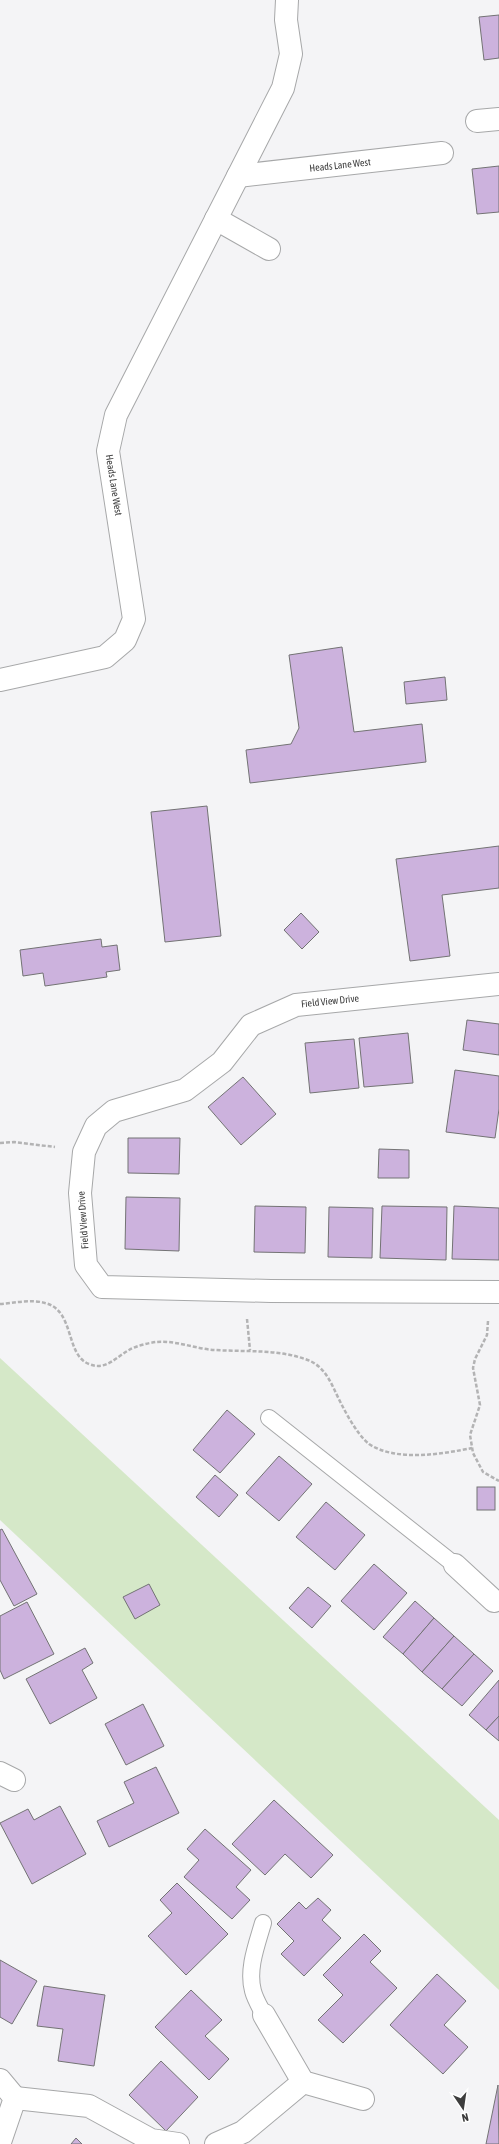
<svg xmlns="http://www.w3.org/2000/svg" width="499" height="2144" viewBox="0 0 499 2144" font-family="'Asap Condensed',sans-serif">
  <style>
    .green { fill: #d5e8c8 }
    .building { fill: #ccb2dd; stroke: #737374 }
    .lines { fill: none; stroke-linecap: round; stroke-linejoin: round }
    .service-casing { stroke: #a7a8a9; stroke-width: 18 }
    .minor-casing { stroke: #a7a8a9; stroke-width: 24 }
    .path { stroke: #b3b3b4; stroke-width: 2.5; stroke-dasharray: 4 2; stroke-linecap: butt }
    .service { stroke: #fff; stroke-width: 16 }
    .minor { stroke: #fff; stroke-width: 22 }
    .labels { text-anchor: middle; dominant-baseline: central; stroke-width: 3; stroke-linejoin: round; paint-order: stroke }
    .street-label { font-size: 10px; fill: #3d3d3d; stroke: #fff }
  </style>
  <rect width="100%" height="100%" fill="#f4f4f6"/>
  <path class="green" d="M 0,1358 L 499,1820 L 499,1990 L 0,1520 Z"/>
  <g class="building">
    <path d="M 499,15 L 499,58 L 484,60 L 479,17 Z"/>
    <path d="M 499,166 L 499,212 L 477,214 L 472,169 Z"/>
    <path d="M 342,647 L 354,732 L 422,724 L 426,762 L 250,783 L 246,750 L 291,744 L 299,728 L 289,655 Z"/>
    <path d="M 445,677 L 447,700 L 406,704 L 404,682 Z"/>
    <path d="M 207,806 L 221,936 L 165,942 L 151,812 Z"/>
    <path d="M 499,846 L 499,888 L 442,895 L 450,956 L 410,961 L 396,859 Z"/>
    <path d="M 301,913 L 319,932 L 302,949 L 284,930 Z"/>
    <path d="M 101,939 L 102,947 L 117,945 L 120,970 L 106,972 L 107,977 L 45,986 L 43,973 L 23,976 L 20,950 Z"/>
    <path d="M 467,1020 L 499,1024 L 499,1055 L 463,1050 Z"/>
    <path d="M 408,1033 L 413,1083 L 364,1087 L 359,1038 Z"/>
    <path d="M 354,1039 L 359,1088 L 310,1093 L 305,1043 Z"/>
    <path d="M 455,1070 L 499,1076 L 499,1109 L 495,1138 L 446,1132 Z"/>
    <path d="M 243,1077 L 276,1114 L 241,1145 L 208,1107 Z"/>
    <path d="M 128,1138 L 180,1138 L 179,1174 L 128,1173 Z"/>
    <path d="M 379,1149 L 409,1150 L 409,1178 L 378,1178 Z"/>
    <path d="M 126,1197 L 180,1198 L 179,1251 L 125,1249 Z"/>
    <path d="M 255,1206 L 306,1207 L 305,1253 L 254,1252 Z"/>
    <path d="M 382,1206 L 447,1207 L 446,1260 L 380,1258 Z"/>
    <path d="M 454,1206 L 499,1208 L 499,1260 L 452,1259 Z"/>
    <path d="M 329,1207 L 373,1208 L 372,1258 L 328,1257 Z"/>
    <path d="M 227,1410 L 255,1434 L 220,1473 L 193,1450 Z"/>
    <path d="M 279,1456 L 312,1484 L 279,1521 L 246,1493 Z"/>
    <path d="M 215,1475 L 238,1495 L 219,1517 L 196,1497 Z"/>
    <rect x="477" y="1487" width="18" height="23"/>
    <path d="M 326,1502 L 365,1535 L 335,1570 L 296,1537 Z"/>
    <path d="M 2,1529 L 37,1594 L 14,1606 L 0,1580 L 0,1530 Z"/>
    <path d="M 374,1564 L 407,1593 L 374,1630 L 341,1601 Z"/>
    <path d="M 149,1584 L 160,1605 L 135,1619 L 123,1597 Z"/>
    <path d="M 308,1587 L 331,1606 L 312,1628 L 289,1608 Z"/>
    <path d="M 415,1601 L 434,1618 L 403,1654 L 383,1637 Z"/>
    <path d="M 27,1602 L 54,1654 L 4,1679 L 0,1670 L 0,1616 Z"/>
    <path d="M 434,1618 L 454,1636 L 422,1672 L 403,1654 Z"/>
    <path d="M 454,1636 L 474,1654 L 442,1689 L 422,1672 Z"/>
    <path d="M 85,1648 L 93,1663 L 82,1670 L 97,1698 L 50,1724 L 26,1679 Z"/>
    <path d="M 474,1654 L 493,1671 L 462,1706 L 442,1689 Z"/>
    <path d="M 499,1680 L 499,1716 L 486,1730 L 469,1715 Z"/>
    <path d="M 143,1704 L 164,1746 L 126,1765 L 105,1724 Z"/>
    <path d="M 499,1716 L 499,1741 L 486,1730 Z"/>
    <path d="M 156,1767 L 179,1813 L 109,1847 L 97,1821 L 134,1803 L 124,1782 Z"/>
    <path d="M 274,1800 L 333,1855 L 311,1878 L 285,1854 L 265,1875 L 232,1844 Z"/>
    <path d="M 60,1806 L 86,1854 L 32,1884 L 0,1823 L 28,1809 L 34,1820 Z"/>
    <path d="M 205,1829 L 251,1870 L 236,1887 L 250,1900 L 232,1919 L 184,1877 L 199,1860 L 187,1849 Z"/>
    <path d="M 177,1883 L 228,1934 L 186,1975 L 148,1936 L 172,1913 L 160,1900 Z"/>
    <path d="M 318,1898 L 331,1910 L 322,1920 L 341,1938 L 304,1976 L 281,1954 L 294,1941 L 277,1924 L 299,1902 L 306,1909 Z"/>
    <path d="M 364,1934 L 381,1951 L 370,1962 L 397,1988 L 343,2043 L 318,2020 L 343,1995 L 323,1975 Z"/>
    <path d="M 0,1960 L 37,1981 L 12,2024 L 0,2017 Z"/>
    <path d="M 437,1974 L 466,2001 L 444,2025 L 468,2047 L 443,2074 L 390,2025 Z"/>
    <path d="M 44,1986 L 105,1995 L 94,2066 L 58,2061 L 63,2029 L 37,2026 Z"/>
    <path d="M 191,1990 L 222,2020 L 205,2036 L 229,2059 L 209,2080 L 155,2027 Z"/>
    <path d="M 161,2061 L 198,2097 L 166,2131 L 129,2095 Z"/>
    <path d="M 498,2085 L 499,2144 L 486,2144 Z"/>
    <path d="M 76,2138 L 82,2144 L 71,2144 Z"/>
  </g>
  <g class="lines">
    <g class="service-casing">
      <g id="service">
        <path d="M 269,1418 L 455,1565"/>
        <path d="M 263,1923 C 257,1944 247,1969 253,1991 C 255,1999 260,2007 264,2015"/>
      </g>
    </g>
    <g class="minor-casing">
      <g id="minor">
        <path d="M 477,121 L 499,119"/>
        <path d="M 238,176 L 442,153"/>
        <path d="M 216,219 L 269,249"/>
        <path d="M 0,680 L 105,657 L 125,640 L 134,619 L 108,451 L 116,415 L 283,88 L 291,54 L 286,20 L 287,0"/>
        <path d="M 499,984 L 296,1005 L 251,1025 L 222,1062 L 185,1090 L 114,1111 L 96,1126 L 84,1152 L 80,1193 L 86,1265 L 102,1287 L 271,1291 L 499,1292"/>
        <path d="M 455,1565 L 494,1601"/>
        <path d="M 0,1773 L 14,1780"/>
        <path d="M 264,2015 L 303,2082 L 363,2099"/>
        <path d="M 0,2080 L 15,2098 L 0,2142"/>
        <path d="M 15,2098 L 89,2106 L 151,2140 L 178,2144"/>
        <path d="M 216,2144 L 243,2132 L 303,2082"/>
      </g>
    </g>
    <g class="path">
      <path d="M 0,1143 L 14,1142 L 55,1147"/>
      <path d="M 0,1304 C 14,1303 32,1299 45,1303 C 75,1310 65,1355 89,1364 C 106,1371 116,1357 129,1350 C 136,1346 148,1343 156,1342 C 175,1340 196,1349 215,1350 C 246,1352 276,1349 305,1359 C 321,1364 328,1376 335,1391 C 342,1406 356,1434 369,1444 C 396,1462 442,1454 472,1448"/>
      <path d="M 247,1319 L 250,1350"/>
      <path d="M 488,1321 L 487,1335 L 475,1359 L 473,1368 L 480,1405 L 470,1435 L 473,1453 L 483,1472 L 499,1481"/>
    </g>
    <use href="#service" class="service"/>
    <use href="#minor" class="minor"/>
  </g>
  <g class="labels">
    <g class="street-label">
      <text transform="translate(340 165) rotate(-6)">Heads Lane West</text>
      <text transform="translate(114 485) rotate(81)">Heads Lane West</text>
      <text transform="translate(330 1001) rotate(-6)">Field View Drive</text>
      <text transform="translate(83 1220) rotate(-94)">Field View Drive</text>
    </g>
  </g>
  <g transform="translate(463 2108) rotate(167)" stroke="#ffffff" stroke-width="3" paint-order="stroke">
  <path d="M0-3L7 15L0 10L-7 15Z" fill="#3d3d3d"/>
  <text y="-6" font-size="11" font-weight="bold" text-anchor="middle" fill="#3d3d3d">N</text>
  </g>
</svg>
